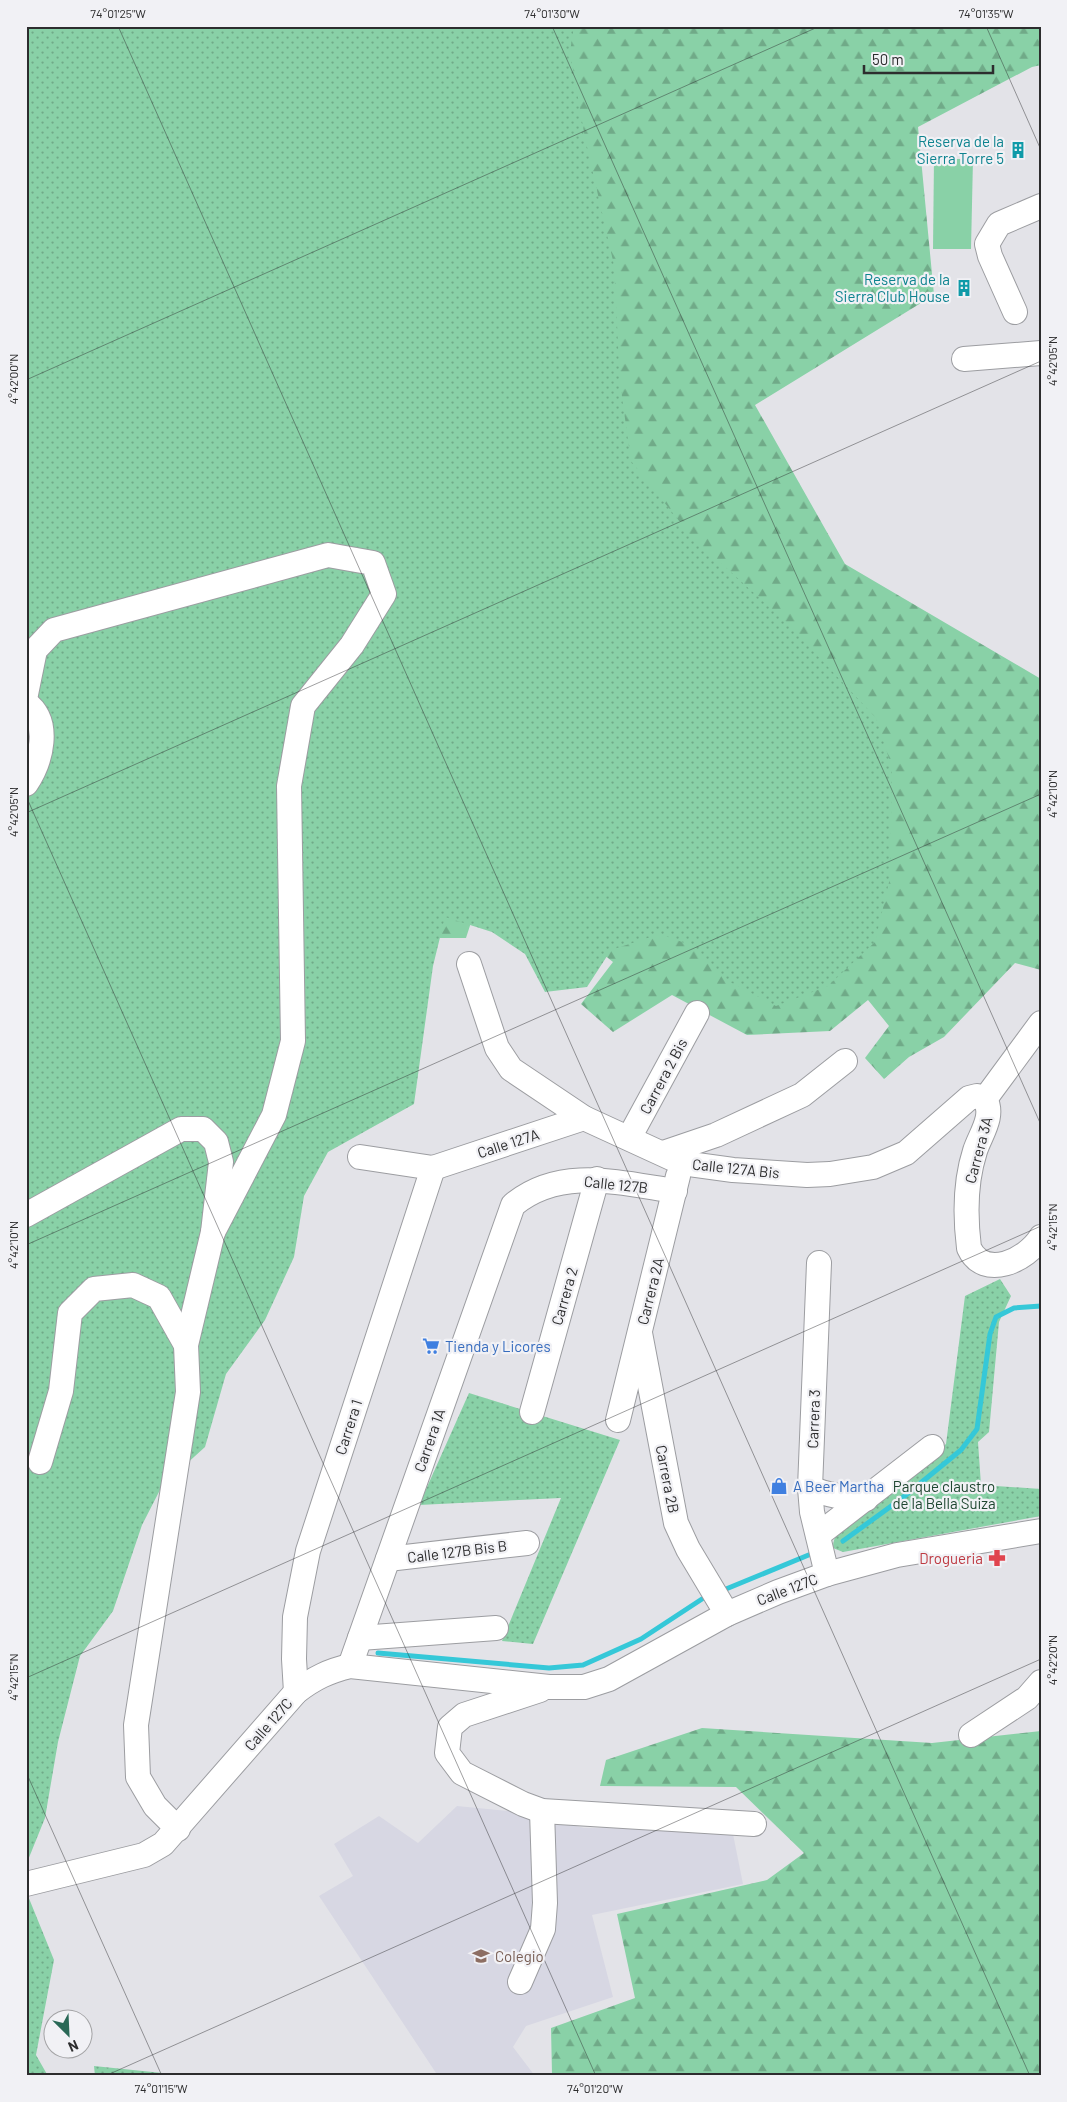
<svg xmlns="http://www.w3.org/2000/svg" width="1067" height="2102" viewBox="0 0 1067 2102" font-family="Barlow,sans-serif">
  <style>
    .built { fill: #d7d7e3 }
    .grass { fill: #89d1a7 }
    .forest { fill: url(#forest-firs) }
    .park { fill: url(#park-dots) }
    .lines { fill: none; stroke-linecap: round; stroke-linejoin: round }
    .stream { stroke: #35c8d8; stroke-width: 5 }
    .minor-casing { stroke: #9c9da1; stroke-width: 26 }
    .minor { stroke: #fff; stroke-width: 24 }
    .ticks { fill: none; stroke: #2d2d2e; stroke-width: 1; stroke-opacity: 0.45 }
    .labels { text-anchor: middle; dominant-baseline: central; stroke-width: 4.5; stroke-linejoin: round; paint-order: stroke }
    .culture-label { font-size: 15px; fill: #0d838f; stroke: #f1f1f5; text-anchor: end }
    .street-label { font-size: 15px; fill: #2d2d2e; stroke: #f1f1f5 }
    .shop-label { font-size: 15px; fill: #366cbe; stroke: #f1f1f5; text-anchor: start }
    .park-label { font-size: 15px; fill: #1e4630; stroke: #f1f1f5 }
    .health-label { font-size: 15px; fill: #be3a42; stroke: #f1f1f5; text-anchor: end }
    .education-label { font-size: 15px; fill: #785e54; stroke: #f1f1f5; text-anchor: start }
    .neatline { fill: none; stroke: #2d2d2e; stroke-width: 2 }
    .ticks-label { font-size: 12px; text-anchor: middle; fill: #2d2d2e }
  </style>
  <defs>
    <pattern id="forest-firs" width="22" height="20" patternUnits="userSpaceOnUse" patternTransform="scale(1.25)"><rect width="22" height="20" fill="#89d1a7"/><path d="M5 1l3.5 6h-7zM16 11l3.5 6h-7z" fill="#70aa88"/></pattern>
    <pattern id="park-dots" width="8" height="8" patternUnits="userSpaceOnUse" patternTransform="scale(1.25)"><rect width="8" height="8" fill="#89d1a7"/><path d="M2 2h.1M6 6h.1" fill="none" stroke="#70aa88" stroke-width="1.8" stroke-linecap="round"/></pattern>
  </defs>
  <rect width="100%" height="100%" fill="#e3e3e8"/>
  <path class="built" d="M 457,1806 L 529,1813 L 584,1828 L 732,1829 L 743,1884 L 592,1915 L 613,1997 L 526,2026 L 513,2047 L 535,2076 L 438,2076 L 319,1896 L 353,1876 L 334,1844 L 379,1816 L 418,1843 Z"/>
  <path class="grass" d="M 934,159 L 973,159 L 971,249 L 933,249 Z"/>
  <g class="forest">
    <path d="M 26,26 L 1041,26 L 1041,65 L 1032,67 L 918,127 L 934,295 L 755,405 L 845,564 L 1041,679 L 1041,970 L 1015,963 L 944,1037 L 909,1057 L 884,1079 L 865,1058 L 889,1026 L 868,1000 L 830,1031 L 747,1035 L 672,995 L 613,1032 L 581,1004 L 613,962 L 512,882 L 475,910 L 466,938 L 426,938 Z"/>
    <path d="M 702,1728 L 932,1743 L 1041,1731 L 1041,2076 L 549,2076 L 552,2074 L 551,2028 L 635,1998 L 617,1914 L 767,1880 L 804,1853 L 736,1787 L 600,1786 L 606,1760 Z"/>
  </g>
  <g class="park">
    <path d="M 26,26 L 574,26 L 570,52 L 585,138 L 614,265 L 620,383 L 631,461 L 692,537 L 786,622 L 876,718 L 892,768 L 890,878 L 875,942 L 828,986 L 776,1006 L 728,981 L 693,946 L 660,934 L 611,950 L 587,987 L 545,992 L 525,954 L 492,932 L 445,917 L 433,966 L 414,1104 L 328,1152 L 304,1196 L 294,1257 L 265,1320 L 226,1374 L 205,1447 L 162,1486 L 142,1525 L 113,1611 L 80,1656 L 58,1742 L 45,1818 L 26,1865 Z"/>
    <path d="M 1000,1279 L 1011,1296 L 999,1322 L 989,1432 L 978,1442 L 981,1485 L 1041,1489 L 1041,1516 L 843,1552 L 833,1548 C 833,1535 841,1528 850,1519 L 946,1444 L 965,1296 Z"/>
    <path d="M 469,1393 L 620,1440 L 533,1644 L 502,1641 L 561,1498 L 419,1505 Z"/>
    <path d="M 26,1891 L 54,1960 L 36,2055 L 48,2076 L 26,2076 Z"/>
    <path d="M 94,2066 L 172,2074 L 183,2076 L 95,2076 Z"/>
  </g>
  <g class="lines">
    <g class="stream">
      <path d="M 843,1541 L 901,1499 L 961,1450 L 977,1429 L 990,1334 L 996,1317 L 1014,1308 L 1041,1306"/>
      <path d="M 726,1589 L 811,1554"/>
      <path d="M 378,1653 L 549,1668 L 583,1665 L 641,1639 L 702,1599"/>
    </g>
    <g class="minor-casing">
      <g id="minor">
        <path d="M 1015,312 L 990,256 L 987,244 L 999,224 L 1041,206"/>
        <path d="M 964,359 L 1041,353"/>
        <path d="M 26,694 L 35,650 L 54,630 L 328,555 L 373,563 L 384,594 L 352,645 L 303,706 L 289,786 L 293,1041 L 274,1115 L 213,1232"/>
        <path d="M 26,703 C 52,722 41,762 26,784"/>
        <path d="M 469,964 L 497,1048 L 511,1069 L 584,1118 L 682,1163 L 733,1170 L 807,1175 L 830,1174 L 873,1167 L 906,1153 L 969,1098 L 977,1096 L 985,1099"/>
        <path d="M 985,1099 C 995,1116 980,1135 975,1151 C 965,1182 965,1216 969,1248 C 984,1281 1027,1260 1041,1237"/>
        <path d="M 985,1099 L 1041,1023"/>
        <path d="M 629,1138 L 697,1013"/>
        <path d="M 663,1153 L 716,1135 L 802,1095 L 845,1061"/>
        <path d="M 360,1157 L 433,1168 L 584,1118"/>
        <path d="M 26,1215 L 181,1129 L 203,1129 L 216,1142 L 221,1162 L 213,1232 L 186,1345 L 188,1392 L 136,1725 L 138,1777 L 155,1806 L 178,1829"/>
        <path d="M 819,1263 L 810,1488 L 812,1512 L 827,1574"/>
        <path d="M 640,1333 L 676,1523 L 688,1549 L 727,1614"/>
        <path d="M 532,1412 L 597,1179"/>
        <path d="M 618,1420 L 678,1176"/>
        <path d="M 40,1462 L 61,1391 L 70,1313 L 94,1289 L 133,1285 L 159,1297 L 186,1345"/>
        <path d="M 810,1488 C 829,1496 846,1498 866,1499"/>
        <path d="M 818,1535 L 932,1447"/>
        <path d="M 388,1559 L 527,1543"/>
        <path d="M 360,1638 L 496,1628"/>
        <path d="M 350,1666 L 513,1205 C 560,1166 620,1183 675,1191"/>
        <path d="M 540,1690 L 464,1715 L 450,1727 L 447,1753 L 462,1773 L 523,1804 L 542,1811 L 754,1824"/>
        <path d="M 296,1692 L 294,1659 L 295,1617 L 308,1551 L 433,1168"/>
        <path d="M 971,1735 L 1027,1698 L 1041,1682"/>
        <path d="M 26,1884 L 144,1855 L 163,1844 L 296,1692 C 314,1678 329,1671 350,1666 L 549,1687 L 584,1687 L 609,1679 L 727,1614 L 778,1592 L 827,1574 L 897,1555 L 1041,1531"/>
        <path d="M 520,1982 L 543,1929 L 545,1903 L 542,1811"/>
      </g>
    </g>
    <use href="#minor" class="minor"/>
  </g>
  <path class="ticks" d="M 118,26 L 1030,2076M 552,26 L 1041,1125M 986,26 L 1041,150M 26,380 L 820,26M 26,796 L 596,2076M 26,813 L 1041,361M 26,1245 L 1041,794M 26,1678 L 1041,1226M 26,1772 L 162,2076M 105,2076 L 1041,1659"/>
  <defs>
    <g id="building-bare" transform="scale(1.35)"><path d="M-4-6H4V6H1V3H-1V6H-4ZM-2.5-4.3h1.7v1.8h-1.7ZM.8-4.3h1.7v1.8H.8ZM-2.5-1h1.7V.8h-1.7ZM.8-1h1.7V.8H.8Z" fill="#0f9aa8" stroke="#f1f1f5" stroke-width="2.5" paint-order="stroke"/></g>
    <g id="supermarket-bare" transform="scale(1.35)"><path d="M-6-5.5h2.5l.6 2H6L4.5 2H-2.5L-4.4-4H-6ZM-1.5 3.2a1.3 1.3 0 1 0 .1 0ZM3 3.2a1.3 1.3 0 1 0 .1 0Z" fill="#3f7fe0" stroke="#f1f1f5" stroke-width="2.5" paint-order="stroke"/></g>
    <g id="shop-bare" transform="scale(1.35)"><path d="M-5-2.5h2.3a2.7 3.5 0 0 1 5.4 0H5L5.5 6h-11ZM-1.5-2.5h3a1.5 2.3 0 0 0-3 0Z" fill="#3f7fe0" stroke="#f1f1f5" stroke-width="2.5" paint-order="stroke"/></g>
    <g id="pharmacy-bare" transform="scale(1.35)"><path d="M-2-6h4v4h4v4h-4v4h-4v-4h-4v-4h4Z" fill="#e0444e" stroke="#f1f1f5" stroke-width="2.5" paint-order="stroke"/></g>
    <g id="school-bare" transform="scale(1.35)"><path d="M0-5L7-2L0 1L-7-2ZM-4 1L0 2.5L4 1V4Q0 6-4 4Z" fill="#8d6e63" stroke="#f1f1f5" stroke-width="2.5" paint-order="stroke"/></g>
  </defs>
  <g fill-rule="evenodd">
    <use href="#building-bare" x="1018" y="150"/>
    <use href="#building-bare" x="964" y="288"/>
    <use href="#supermarket-bare" x="431" y="1346"/>
    <use href="#shop-bare" x="779" y="1486"/>
    <use href="#pharmacy-bare" x="997" y="1558"/>
    <use href="#school-bare" x="481" y="1956"/>
  </g>
  <g class="labels">
    <g class="culture-label">
      <text x="1004" y="141">Reserva de la<tspan x="1004" dy="17">Sierra Torre 5</tspan></text>
      <text x="950" y="279">Reserva de la<tspan x="950" dy="17">Sierra Club House</tspan></text>
    </g>
    <g class="street-label">
      <text transform="translate(663 1076) rotate(-62)">Carrera 2 Bis</text>
      <text transform="translate(508 1143) rotate(-18)">Calle 127A</text>
      <text transform="translate(978 1150) rotate(-75)">Carrera 3A</text>
      <text transform="translate(736 1168) rotate(6)">Calle 127A Bis</text>
      <text transform="translate(616 1184) rotate(6)">Calle 127B</text>
      <text transform="translate(650 1291) rotate(-76)">Carrera 2A</text>
      <text transform="translate(564 1296) rotate(-74)">Carrera 2</text>
      <text transform="translate(813 1419) rotate(-88)">Carrera 3</text>
      <text transform="translate(348 1427) rotate(-72)">Carrera 1</text>
      <text transform="translate(429 1440) rotate(-71)">Carrera 1A</text>
      <text transform="translate(668 1479) rotate(79)">Carrera 2B</text>
      <text transform="translate(457 1551) rotate(-7)">Calle 127B Bis B</text>
      <text transform="translate(787 1589) rotate(-21)">Calle 127C</text>
      <text transform="translate(268 1724) rotate(-49)">Calle 127C</text>
    </g>
    <g class="shop-label">
      <text x="445" y="1346">Tienda y Licores</text>
      <text x="793" y="1486">A Beer Martha</text>
    </g>
    <g class="park-label">
      <text x="944" y="1486">Parque claustro<tspan x="944" dy="17">de la Bella Suiza</tspan></text>
    </g>
    <g class="health-label">
      <text x="983" y="1558">Drogueria</text>
    </g>
    <g class="education-label">
      <text x="495" y="1956">Colegio</text>
    </g>
  </g>
  <rect width="1067" height="2102" fill="none" stroke="#f1f1f5" stroke-width="55"/>
  <g transform="translate(68 2034) rotate(156)"><circle r="24" fill="#f1f1f5" stroke="#a3a3a5"/>
  <path d="M0-4L9 19L0 12L-9 19Z" fill="#296856"/>
  <text y="-8" font-size="14" font-weight="bold" text-anchor="middle" fill="#2d2d2e">N</text>
  </g>
  <path d="M864 65v8h129v-8" fill="none" stroke="#2d2d2e" stroke-width="2.5"/>
  <text x="872" y="65" font-size="15" fill="#2d2d2e" stroke="#f1f1f5" stroke-width="4" paint-order="stroke">50 m</text>
  <rect x="28" y="28" width="1012" height="2046" class="neatline"/>
  <g class="ticks-label">
    <text x="118" y="18">74°01'25"W</text>
    <text x="552" y="18">74°01'30"W</text>
    <text x="986" y="18">74°01'35"W</text>
    <text transform="translate(1053 361) rotate(-90)" y="4">4°42'05"N</text>
    <text transform="translate(14 379) rotate(-90)" y="4">4°42'00"N</text>
    <text transform="translate(1053 794) rotate(-90)" y="4">4°42'10"N</text>
    <text transform="translate(14 812) rotate(-90)" y="4">4°42'05"N</text>
    <text transform="translate(1053 1227) rotate(-90)" y="4">4°42'15"N</text>
    <text transform="translate(14 1245) rotate(-90)" y="4">4°42'10"N</text>
    <text transform="translate(1053 1660) rotate(-90)" y="4">4°42'20"N</text>
    <text transform="translate(14 1677) rotate(-90)" y="4">4°42'15"N</text>
    <text x="161" y="2093">74°01'15"W</text>
    <text x="595" y="2093">74°01'20"W</text>
  </g>
</svg>
